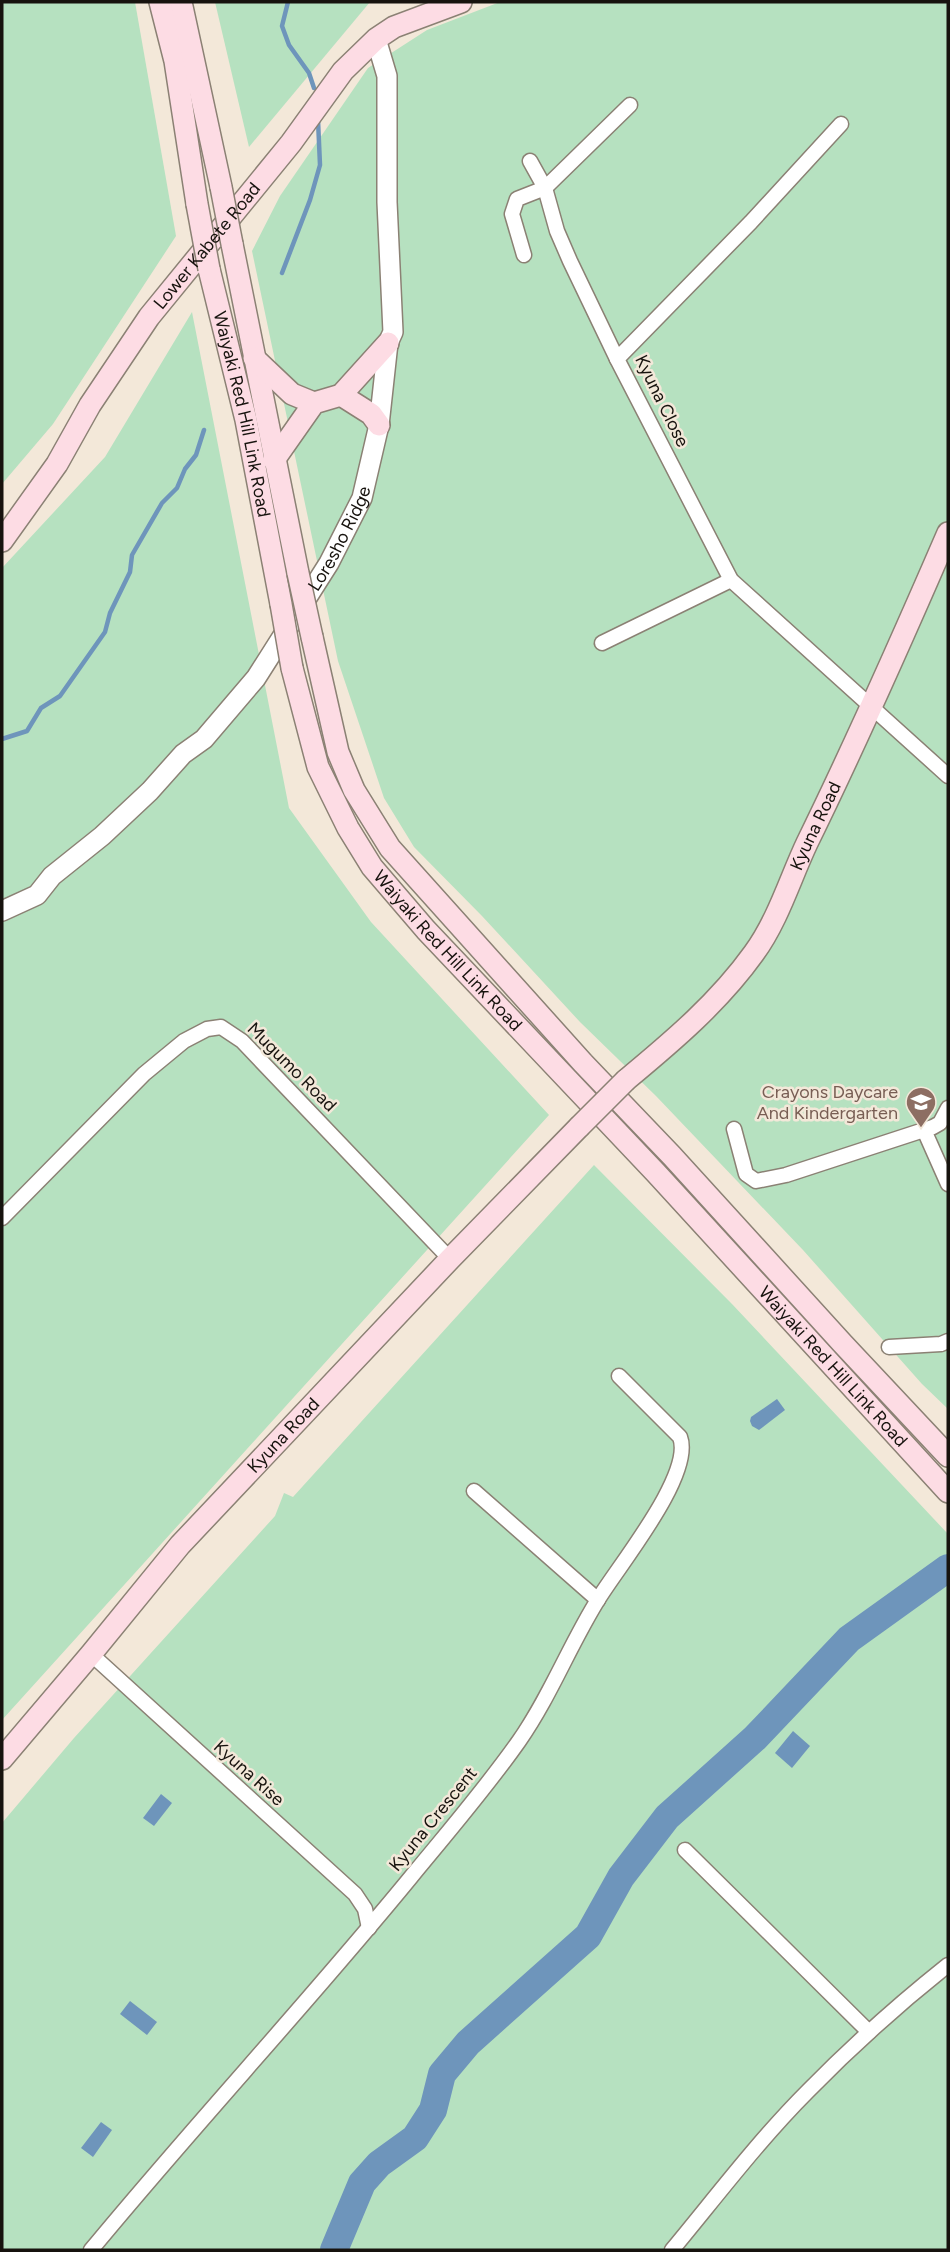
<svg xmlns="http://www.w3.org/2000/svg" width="950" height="2252" viewBox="0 0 950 2252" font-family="Figtree,sans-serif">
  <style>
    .green { fill: #b6e1c0 }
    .water { fill: #6e95bb }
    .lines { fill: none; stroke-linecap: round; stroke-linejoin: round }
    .stream { stroke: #6e95bb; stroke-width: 4.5 }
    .river { stroke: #6e95bb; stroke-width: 28 }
    .minor-casing { stroke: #8b8174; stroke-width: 17 }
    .tertiary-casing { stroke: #8b8174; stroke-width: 22 }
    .secondary-casing { stroke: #8b8174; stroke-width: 24 }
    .minor { stroke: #fff; stroke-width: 14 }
    .tertiary { stroke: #fff; stroke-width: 19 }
    .secondary { stroke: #fddce4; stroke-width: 21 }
    .secondary-bridge-casing { stroke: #8b8174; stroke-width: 24; stroke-linecap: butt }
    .secondary-bridge { stroke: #fddce4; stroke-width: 21 }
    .labels { text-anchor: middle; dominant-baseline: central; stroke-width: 5; stroke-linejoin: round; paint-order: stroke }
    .street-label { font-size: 18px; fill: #17130e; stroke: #f3e8d9 }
    .education-label { font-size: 18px; fill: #785e54; stroke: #f3e8d9; text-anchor: end }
  </style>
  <rect width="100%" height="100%" fill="#f3e8d9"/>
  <g class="green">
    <path d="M 2,2 L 135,2 L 176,236 L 53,424 L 2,484 Z"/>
    <path d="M 215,2 L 370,2 L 249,147 Z"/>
    <path d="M 500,2 L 948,2 L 948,1409 L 922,1384 L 803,1250 L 656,1096 L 580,1022 L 482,916 L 414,847 L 384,798 L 338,661 L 252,251 L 280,196 L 368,68 L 427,30 Z"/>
    <path d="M 192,312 L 289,808 L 371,922 L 549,1115 L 2,1720 L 2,568 L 105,457 Z"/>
    <path d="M 594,1165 L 732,1304 L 948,1534 L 948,2250 L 2,2250 L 2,1823 L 74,1738 L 275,1516 L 284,1493 L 293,1497 Z"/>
  </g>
  <g class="water">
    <path d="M 777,1399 L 785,1410 L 759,1430 L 752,1426 L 750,1421 L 751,1417 Z"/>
    <path d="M 793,1731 L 810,1746 L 792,1768 L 775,1753 Z"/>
    <path d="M 161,1794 L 172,1803 L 154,1826 L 143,1818 Z"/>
    <path d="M 130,2001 L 157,2022 L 147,2035 L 120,2014 Z"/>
    <path d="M 101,2122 L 112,2130 L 93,2157 L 81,2148 Z"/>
  </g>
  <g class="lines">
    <g class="stream">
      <path d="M 288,2 L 282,26 L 289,45 L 309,73 L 314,88"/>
      <path d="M 282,273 L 310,200 L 320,165 L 318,120"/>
      <path d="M 2,739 L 27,731 L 41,708 L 60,696 L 105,632 L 110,613 L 130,572 L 132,555 L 162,503 L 177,488 L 185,469 L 196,455 L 204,430"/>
    </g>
    <path class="river" d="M 334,2250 L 362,2183 L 379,2164 L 415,2138 L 433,2110 L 442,2074 L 468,2043 L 588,1936 L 621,1877 L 667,1817 L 755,1738 L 849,1639 L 948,1568"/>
    <g class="minor-casing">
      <g id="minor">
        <path d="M 841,124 L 751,222 L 617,359 L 731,580 L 948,776"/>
        <path d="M 530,161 L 545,188 L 557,231 L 570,261 L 617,359"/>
        <path d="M 524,255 L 512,214 L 517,199 L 545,188 L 630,105"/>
        <path d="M 602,643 L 731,580"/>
        <path d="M 734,1129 L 746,1174 L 756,1181 L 786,1175 L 933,1127 L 940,1123 L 948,1108"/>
        <path d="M 924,1130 L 948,1184"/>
        <path d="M 2,1218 L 144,1074 L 184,1041 L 207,1029 L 221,1027 L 242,1041 L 450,1259"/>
        <path d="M 889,1347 L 941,1344 L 948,1341"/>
        <path d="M 474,1491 L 598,1600"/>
        <path d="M 91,1654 L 355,1894 L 365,1909 L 369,1928"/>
        <path d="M 685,1850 L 869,2032"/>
        <path d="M 91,2250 C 195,2124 307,2004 411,1877 C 448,1832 486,1788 519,1741 C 551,1695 570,1644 599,1598 C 620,1564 694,1474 680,1437 L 619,1376"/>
        <path d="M 672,2250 C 716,2197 759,2140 808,2091 C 852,2046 899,2004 948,1965"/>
      </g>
    </g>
    <g class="tertiary-casing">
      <g id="tertiary">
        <path id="s1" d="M 2,911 L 37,895 L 52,876 L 102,836 L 150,791 L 183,754 L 204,739 L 256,678 L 329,563 L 362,498 L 379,425 L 388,343 L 393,332 L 387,202 L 387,76 L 376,39"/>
      </g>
    </g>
    <g class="secondary-casing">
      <g id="secondary">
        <path d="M 160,2 L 175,61 L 197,204"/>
        <path d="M 181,2 L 221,187"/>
        <path d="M 232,244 L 298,573"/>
        <path id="s2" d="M 209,269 L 246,420 L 281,604"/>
        <path d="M 254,358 L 292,394 L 314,403"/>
        <path d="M 341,395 L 371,414 L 379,425"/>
        <path d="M 274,460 L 314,403 L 341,395 L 388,343"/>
        <path id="s3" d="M 2,541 L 57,464 L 90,405 L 149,317 L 291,143 L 343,71 L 376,39 L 394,27 L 461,2"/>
        <path d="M 312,637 L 338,752 L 354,790 L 390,848 L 583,1063 L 672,1156 L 843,1344 L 948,1456"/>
        <path id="s4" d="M 292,668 L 318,767 L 348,828 L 372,867 L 426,930 L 656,1173 L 948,1492"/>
        <path id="s5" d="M 626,1080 C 673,1041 719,1002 754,953 C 778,920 790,879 807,843 C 857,741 903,637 948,533"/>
        <path id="s6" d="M 2,1759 L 91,1654 L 180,1545 L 450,1259 L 579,1127"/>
      </g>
    </g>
    <use href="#minor" class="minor"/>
    <use href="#tertiary" class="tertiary"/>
    <use href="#secondary" class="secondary"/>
    <g class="secondary-bridge-casing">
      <g id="secondary-bridge">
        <path d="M 221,187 L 232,244"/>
        <path d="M 197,204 L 209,269"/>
        <path d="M 298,573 L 312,637"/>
        <path d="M 281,604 L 292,668"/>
        <path d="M 579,1127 L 626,1080"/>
      </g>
    </g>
    <use href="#secondary-bridge" class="secondary-bridge"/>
  </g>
  <defs>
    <g id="school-pin" transform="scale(1.575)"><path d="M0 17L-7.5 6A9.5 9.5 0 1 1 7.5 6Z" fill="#8d6e63" stroke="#f3e8d9"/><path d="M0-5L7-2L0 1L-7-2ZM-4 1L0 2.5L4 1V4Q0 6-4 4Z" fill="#fff"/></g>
  </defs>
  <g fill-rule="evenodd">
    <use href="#school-pin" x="921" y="1102"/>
  </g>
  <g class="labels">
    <g class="street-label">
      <text stroke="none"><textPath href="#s3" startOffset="360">Lower Kabete Road</textPath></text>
      <text transform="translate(662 401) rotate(64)">Kyuna Close</text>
      <text stroke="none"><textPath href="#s2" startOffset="149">Waiyaki Red Hill Link Road</textPath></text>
      <text stroke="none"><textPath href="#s1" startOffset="511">Loresho Ridge</textPath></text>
      <text stroke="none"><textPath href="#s5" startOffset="322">Kyuna Road</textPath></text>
      <text stroke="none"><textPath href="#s4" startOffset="329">Waiyaki Red Hill Link Road</textPath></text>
      <text transform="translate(292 1067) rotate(45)">Mugumo Road</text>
      <text stroke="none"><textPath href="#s4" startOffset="896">Waiyaki Red Hill Link Road</textPath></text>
      <text stroke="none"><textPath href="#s6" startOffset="429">Kyuna Road</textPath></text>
      <text transform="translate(249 1773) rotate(42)">Kyuna Rise</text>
      <text transform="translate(433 1819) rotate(-51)">Kyuna Crescent</text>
    </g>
    <g class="education-label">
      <text x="898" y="1092">Crayons Daycare<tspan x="898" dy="21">And Kindergarten</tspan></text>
    </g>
  </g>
  <rect width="950" height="2252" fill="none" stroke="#17130e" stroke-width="7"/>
</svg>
